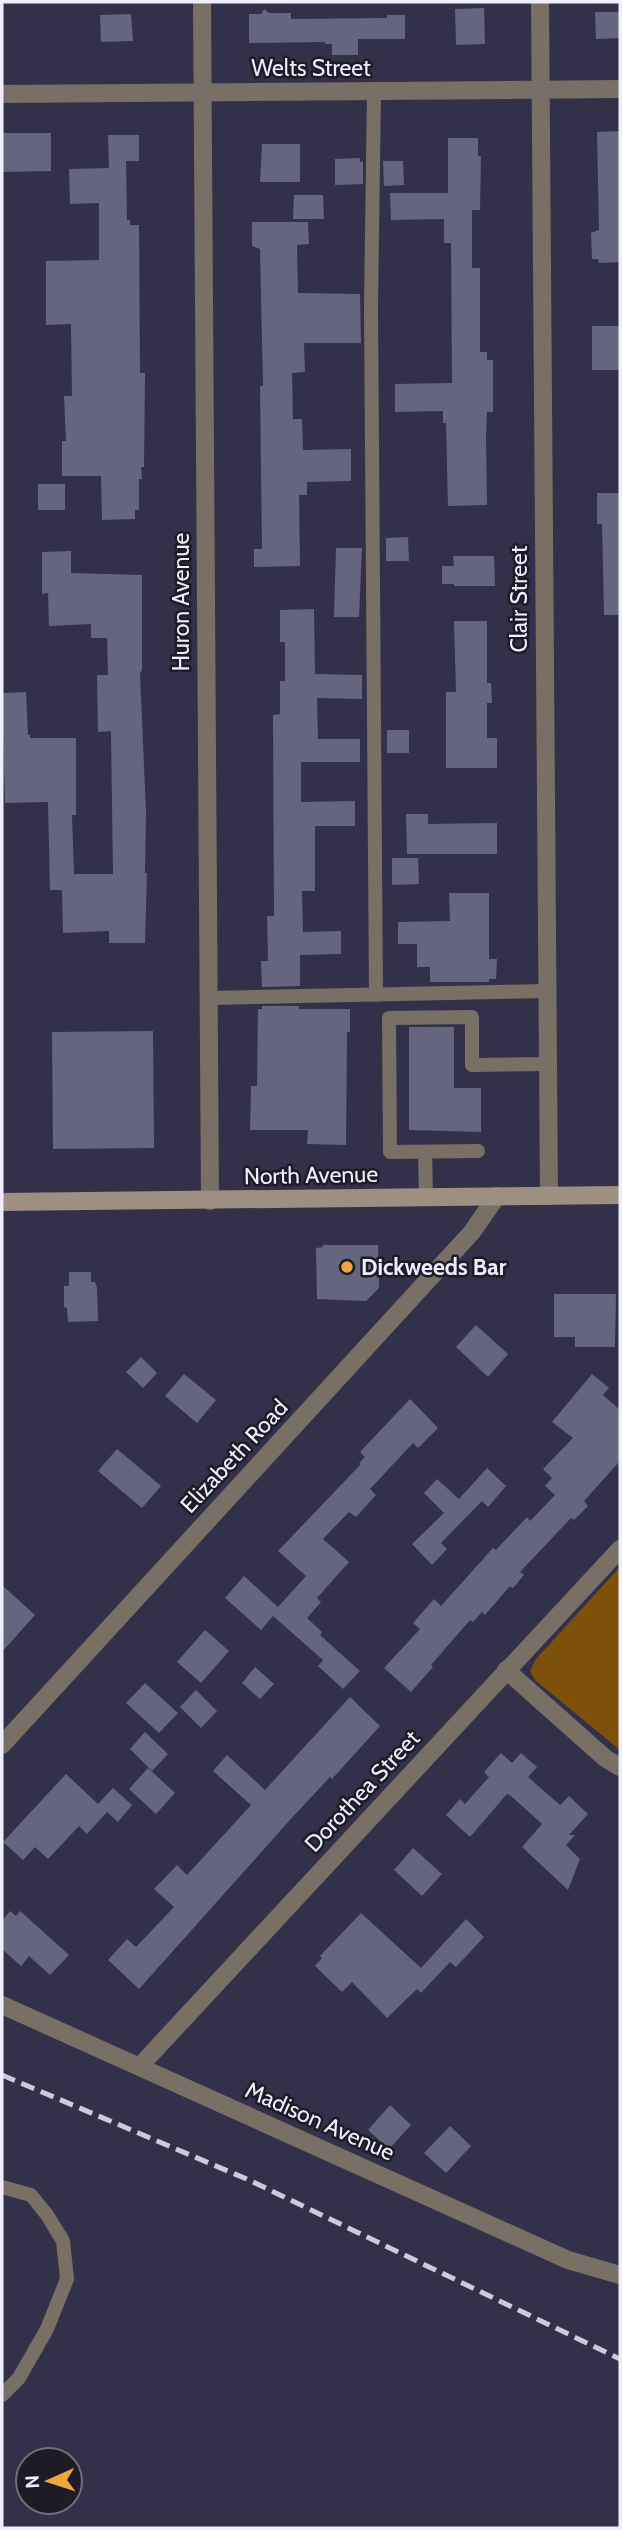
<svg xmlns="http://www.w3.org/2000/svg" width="622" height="2530" viewBox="0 0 622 2530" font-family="Cabin,sans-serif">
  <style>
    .green { fill: #7e510a }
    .building { fill: #66657f }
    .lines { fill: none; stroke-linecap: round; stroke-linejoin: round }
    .service { stroke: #786f65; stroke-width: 14 }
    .minor { stroke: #786f65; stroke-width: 18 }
    .secondary { stroke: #9e9080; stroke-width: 18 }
    .rail { stroke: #cccbdc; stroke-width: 5; stroke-dasharray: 14 7; stroke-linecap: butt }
    .poi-dot { fill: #f0a63f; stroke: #1c1b26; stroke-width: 2.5 }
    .labels { text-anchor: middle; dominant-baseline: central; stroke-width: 5; stroke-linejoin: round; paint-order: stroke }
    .street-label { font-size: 23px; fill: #efeefe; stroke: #1c1b26 }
    .poi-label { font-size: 23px; font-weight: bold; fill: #efeefe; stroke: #1c1b26; text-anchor: start }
  </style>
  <rect width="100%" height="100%" fill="#333149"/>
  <path class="green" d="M 620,1567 L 620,1750 L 535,1680 L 530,1671 L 536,1659 Z"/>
  <g class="building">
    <path d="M 484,8 L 485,44 L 456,45 L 455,9 Z"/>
    <path d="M 264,9 L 269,13 L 291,13 L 291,19 L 387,18 L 387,15 L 405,15 L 405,39 L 358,39 L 358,55 L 332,55 L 332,44 L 325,44 L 325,42 L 249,43 L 249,14 L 261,14 Z"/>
    <path d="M 595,12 L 620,12 L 620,38 L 596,39 Z"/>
    <path d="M 131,14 L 133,41 L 101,42 L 100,15 Z"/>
    <path d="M 620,131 L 620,262 L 599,263 L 598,259 L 592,259 L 591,233 L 599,230 L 597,132 Z"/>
    <path d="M 2,133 L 51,133 L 51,171 L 2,172 Z"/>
    <path d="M 108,135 L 139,135 L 139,161 L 126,161 L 127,220 L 130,220 L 130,225 L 139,225 L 140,373 L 145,373 L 144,467 L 141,467 L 142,479 L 139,479 L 139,510 L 135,510 L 135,519 L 102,520 L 101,476 L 62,476 L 62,441 L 66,441 L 64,396 L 72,396 L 71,324 L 46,325 L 46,261 L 99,260 L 99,203 L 70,204 L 69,169 L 109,168 Z"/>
    <path d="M 448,138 L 478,138 L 478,156 L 481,156 L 480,210 L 472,210 L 472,268 L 480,268 L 480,352 L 487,352 L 487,360 L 493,360 L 493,412 L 487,412 L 486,436 L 487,505 L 448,506 L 446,423 L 443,423 L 443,411 L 395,412 L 395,384 L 452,383 L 451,243 L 444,243 L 444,219 L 391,220 L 390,193 L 448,193 Z"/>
    <path d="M 262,144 L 300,144 L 300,182 L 260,182 Z"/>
    <path d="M 360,158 L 360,162 L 363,161 L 363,184 L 335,185 L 335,159 Z"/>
    <path d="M 383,161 L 403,161 L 404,185 L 384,186 Z"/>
    <path d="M 294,195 L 323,195 L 324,219 L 293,219 Z"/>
    <path d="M 252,222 L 308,222 L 309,244 L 297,245 L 298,293 L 360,294 L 361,343 L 304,343 L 305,372 L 292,373 L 293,419 L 302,419 L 303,450 L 351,449 L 351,481 L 307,482 L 307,495 L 299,495 L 300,566 L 254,567 L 254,549 L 262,549 L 260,386 L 263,386 L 260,249 L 252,246 Z"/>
    <rect x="592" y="326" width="28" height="44"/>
    <rect x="38" y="484" width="27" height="26"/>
    <path d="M 597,493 L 620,493 L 620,615 L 604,615 L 602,524 L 597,524 Z"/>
    <path d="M 408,537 L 409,561 L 386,561 L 386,538 Z"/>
    <path d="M 336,548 L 362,548 L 359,617 L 334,617 Z"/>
    <path d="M 71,551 L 71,573 L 142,575 L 142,670 L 140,673 L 146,813 L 145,873 L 147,873 L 145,943 L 109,943 L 109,931 L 63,933 L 62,890 L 50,890 L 48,802 L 5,803 L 2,693 L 26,692 L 28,735 L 30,735 L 30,738 L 76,738 L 76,815 L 72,815 L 74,874 L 113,874 L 111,731 L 98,732 L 97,675 L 108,675 L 107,638 L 91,638 L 91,624 L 49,626 L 48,593 L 42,594 L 42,552 Z"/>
    <path d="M 453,556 L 494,556 L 495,586 L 454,586 L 454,584 L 442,584 L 442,566 L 454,566 Z"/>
    <path d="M 314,609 L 315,674 L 362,675 L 362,699 L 317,698 L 318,739 L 360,739 L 360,762 L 301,762 L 301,802 L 355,801 L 355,826 L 315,826 L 315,891 L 302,891 L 303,932 L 341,931 L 341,954 L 300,955 L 300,986 L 262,987 L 261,961 L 268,961 L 267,916 L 274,916 L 273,715 L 280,714 L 280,681 L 285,681 L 285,642 L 280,642 L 280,610 Z"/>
    <path d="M 454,621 L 487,621 L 487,683 L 491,683 L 492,703 L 487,703 L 487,738 L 497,738 L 497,768 L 446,768 L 446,692 L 456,692 Z"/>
    <rect x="387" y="730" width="22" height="23"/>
    <path d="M 406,814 L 428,814 L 428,824 L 497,823 L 497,854 L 407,854 Z"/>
    <path d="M 392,858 L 418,858 L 419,884 L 392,885 Z"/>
    <path d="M 449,893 L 489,893 L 489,959 L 497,959 L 496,979 L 489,979 L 489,982 L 430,982 L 430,967 L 417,967 L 417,944 L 398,944 L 398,922 L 450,921 Z"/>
    <path d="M 262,1006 L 299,1006 L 299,1009 L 350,1009 L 350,1032 L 347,1032 L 346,1145 L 307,1144 L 308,1130 L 250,1130 L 251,1086 L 257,1086 L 258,1009 L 262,1009 Z"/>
    <path d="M 409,1027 L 454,1027 L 454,1088 L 481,1088 L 481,1132 L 409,1130 Z"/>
    <path d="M 153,1031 L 154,1148 L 53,1149 L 52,1032 Z"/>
    <path d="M 323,1245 L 378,1245 L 379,1288 L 366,1301 L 317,1299 L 316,1248 L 323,1247 Z"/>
    <path d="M 69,1272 L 91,1272 L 91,1282 L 95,1282 L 97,1288 L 98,1321 L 68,1322 L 67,1308 L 64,1307 L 64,1286 L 69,1286 Z"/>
    <path d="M 554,1294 L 616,1294 L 615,1347 L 575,1347 L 575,1337 L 554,1337 Z"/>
    <path d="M 476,1325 L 508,1354 L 488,1377 L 456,1347 Z"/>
    <path d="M 141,1357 L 157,1373 L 143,1388 L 126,1372 Z"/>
    <path d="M 184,1374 L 216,1400 L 197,1423 L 165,1396 Z"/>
    <path d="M 592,1374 L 609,1388 L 603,1395 L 620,1410 L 620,1461 L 584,1501 L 588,1506 L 574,1520 L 571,1518 L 520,1572 L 524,1575 L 513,1588 L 510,1586 L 485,1615 L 482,1612 L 473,1622 L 470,1620 L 431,1665 L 433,1667 L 411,1692 L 384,1668 L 420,1629 L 413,1623 L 434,1599 L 441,1606 L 493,1548 L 496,1550 L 527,1517 L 530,1521 L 555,1495 L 545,1486 L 552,1478 L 543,1469 L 573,1438 L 552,1422 Z"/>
    <path d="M 410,1399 L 438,1428 L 418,1448 L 413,1443 L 370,1489 L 376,1495 L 356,1517 L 349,1512 L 323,1539 L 349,1562 L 317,1598 L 321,1602 L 307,1618 L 322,1632 L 320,1635 L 360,1671 L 343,1689 L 318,1666 L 323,1660 L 273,1616 L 261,1630 L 225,1598 L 244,1576 L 278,1607 L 306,1576 L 278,1551 L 361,1464 L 359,1463 L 365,1457 L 360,1452 Z"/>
    <path d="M 117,1449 L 161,1486 L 142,1508 L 98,1471 Z"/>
    <path d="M 487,1468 L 506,1486 L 488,1507 L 482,1501 L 441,1543 L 447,1549 L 432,1565 L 412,1544 L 444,1513 L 424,1493 L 437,1479 L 459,1499 Z"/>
    <path d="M 2,1585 L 35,1615 L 2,1652 Z"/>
    <path d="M 205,1630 L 229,1651 L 201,1683 L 177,1662 Z"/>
    <path d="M 255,1667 L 274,1684 L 260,1699 L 242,1683 Z"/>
    <path d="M 145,1683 L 178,1713 L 159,1733 L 126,1703 Z"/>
    <path d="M 196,1690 L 217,1711 L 201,1728 L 180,1707 Z"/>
    <path d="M 350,1697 L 380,1726 L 332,1779 L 330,1777 L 289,1821 L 139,1989 L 108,1960 L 127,1939 L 136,1947 L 174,1907 L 154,1889 L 177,1865 L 187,1875 L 251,1805 L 213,1771 L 227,1755 L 265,1790 Z"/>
    <path d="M 145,1732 L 168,1754 L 152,1771 L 130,1749 Z"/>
    <path d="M 501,1753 L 512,1763 L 521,1753 L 537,1767 L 528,1777 L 560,1805 L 569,1796 L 588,1814 L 569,1835 L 575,1835 L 566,1845 L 580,1859 L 568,1890 L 522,1847 L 542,1824 L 511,1796 L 507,1794 L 470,1837 L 446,1815 L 460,1799 L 465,1804 L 489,1777 L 484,1772 Z"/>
    <path d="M 148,1768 L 175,1793 L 156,1814 L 129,1789 Z"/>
    <path d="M 66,1774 L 98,1804 L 113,1788 L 132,1805 L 118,1822 L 107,1812 L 87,1834 L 79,1826 L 48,1859 L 35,1847 L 23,1860 L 3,1842 Z"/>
    <path d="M 413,1848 L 442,1874 L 422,1896 L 394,1870 Z"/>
    <path d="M 10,1911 L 16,1916 L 20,1911 L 69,1955 L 50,1975 L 29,1956 L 21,1966 L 2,1949 L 2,1921 Z"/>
    <path d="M 361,1913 L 421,1968 L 466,1919 L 484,1937 L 456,1967 L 450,1962 L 421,1993 L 417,1989 L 387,2018 L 352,1982 L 342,1992 L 315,1966 L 322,1958 L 320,1956 Z"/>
    <path d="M 390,2105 L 411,2125 L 389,2149 L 368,2130 Z"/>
    <path d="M 450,2126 L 471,2146 L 446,2173 L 424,2153 Z"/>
  </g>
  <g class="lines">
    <g class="service">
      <path d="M 374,92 L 371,307 L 376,995"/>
      <path d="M 208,998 L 546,991"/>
      <path d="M 478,1151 L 390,1152 L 389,1018 L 472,1017 L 472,1065 L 547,1064"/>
      <path d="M 425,1152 L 426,1198"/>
      <path d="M 2,2187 L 31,2195 L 47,2215 L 63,2241 L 67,2279 L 47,2329 L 19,2378 L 2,2395"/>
    </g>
    <g class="minor">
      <path d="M 202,2 L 210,1201"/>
      <path d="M 540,2 L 549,1196"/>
      <path d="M 2,94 L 620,89"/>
      <path d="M 506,1670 L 605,1758 L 620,1767"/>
      <path d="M 2,1745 L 472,1232 L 497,1196"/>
      <path d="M 2,2005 L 568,2260 L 620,2275"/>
      <path d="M 140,2066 L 620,1549"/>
    </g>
    <path class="secondary" d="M 2,1202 L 620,1195"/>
    <path class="rail" d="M 2,2075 L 249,2180 L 620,2359"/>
  </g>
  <circle class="poi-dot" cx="347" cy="1267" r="7"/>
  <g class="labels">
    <g class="street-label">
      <text x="311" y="68">Welts Street</text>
      <text transform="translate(519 599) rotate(-90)">Clair Street</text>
      <text transform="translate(181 602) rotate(-90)">Huron Avenue</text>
      <text transform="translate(311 1175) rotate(-1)">North Avenue</text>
      <text transform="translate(234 1456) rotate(-47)">Elizabeth Road</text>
      <text transform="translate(362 1791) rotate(-47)">Dorothea Street</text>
      <text transform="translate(320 2121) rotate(24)">Madison Avenue</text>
    </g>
    <g class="poi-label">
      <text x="361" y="1267">Dickweeds Bar</text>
    </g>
  </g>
  <rect width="622" height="2530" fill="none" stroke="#efeefe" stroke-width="7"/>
  <g transform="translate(49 2481) rotate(267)"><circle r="33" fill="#1c1b26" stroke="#706f7c" stroke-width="2"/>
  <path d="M0-5L12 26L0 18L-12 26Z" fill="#f0a63f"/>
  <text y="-10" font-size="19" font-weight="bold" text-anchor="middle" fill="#efeefe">N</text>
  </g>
</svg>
